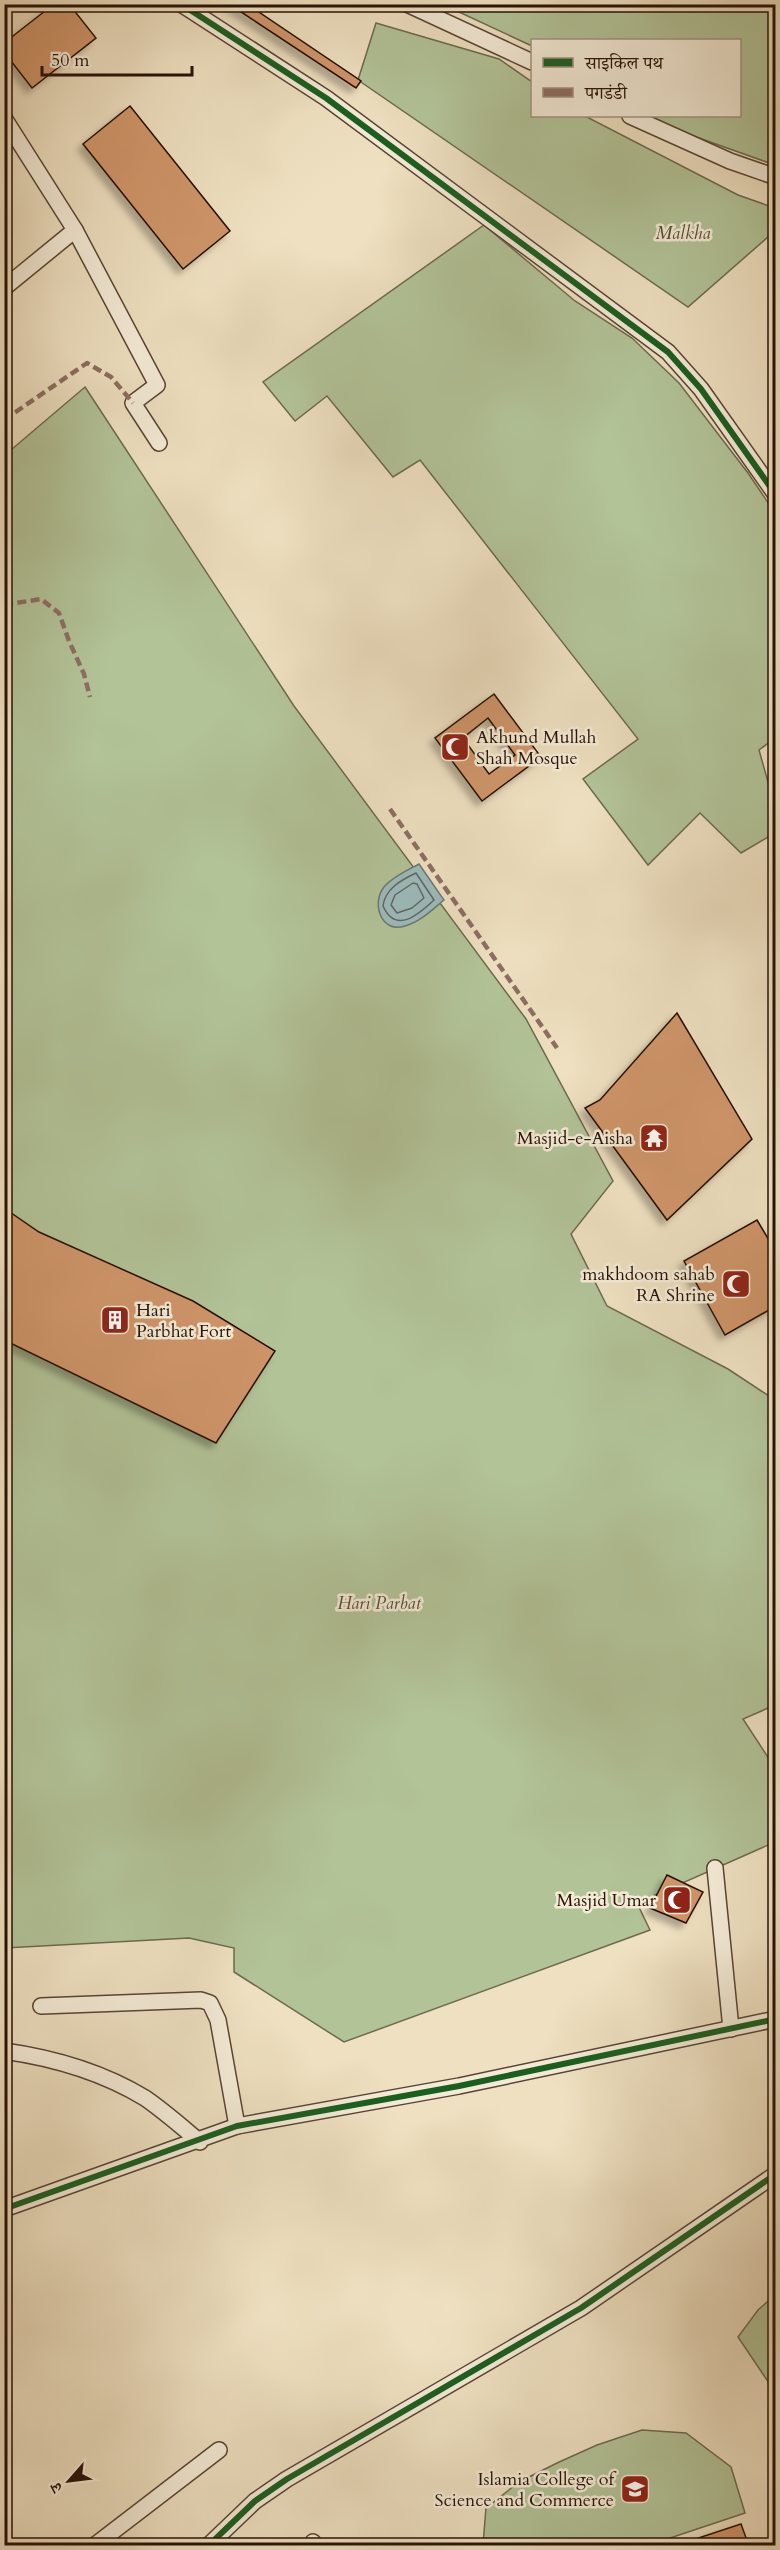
<svg xmlns="http://www.w3.org/2000/svg" width="780" height="2550" viewBox="0 0 780 2550" font-family="Cardo,'Noto Serif Devanagari',serif">
  <style>
    .green { fill: #b2c398; stroke: #6c6a4f; stroke-width: 1.5 }
    .water { fill: #9cbbbc; stroke: #6d7773; stroke-width: 1.5 }
    .lines { fill: none; stroke-linecap: round; stroke-linejoin: round }
    .shore { stroke: #626661; stroke-width: 1.5 }
    .building { fill: #cf956b; stroke: #271106; stroke-width: 1.5; fill-rule: evenodd; filter: url(#shadow) }
    .street-casing { stroke: #594535; stroke-width: 18 }
    .street { stroke: #f4ebd7; stroke-width: 15 }
    .quiet { stroke: #8d6e63; stroke-width: 4.5; stroke-dasharray: 9 4.5; stroke-linecap: butt }
    .cycleway-casing { stroke: #f4ebd7; stroke-width: 10 }
    .cycleway { stroke: #1b5e20; stroke-width: 6 }
    .labels { text-anchor: middle; dominant-baseline: central; stroke-width: 5; stroke-linejoin: round; paint-order: stroke }
    .park-label { font-size: 18px; font-style: italic; fill: #584f39; stroke: #f4ebd7 }
    .poi-label { font-size: 18px; fill: #271106; stroke: #f4ebd7; text-anchor: end }
  </style>
  <defs>
    <filter id="shadow"><feDropShadow dx="-5.5" dy="5.5" stdDeviation="3" flood-color="#0004"/></filter>
  </defs>
  <rect width="100%" height="100%" fill="#eee0c1"/>
  <filter id="stains"><feTurbulence type="fractalNoise" baseFrequency=".00333" numOctaves="4"/><feColorMatrix values="0 0 0 0 .2 0 0 0 0 .09 0 0 0 0 .02 0 0 0 .5 -.17"/></filter>
  <radialGradient id="worn" r=".72"><stop offset=".6" stop-color="#630" stop-opacity="0"/><stop offset="1" stop-color="#630" stop-opacity=".3"/></radialGradient>
  <g class="green">
    <path d="M 444,5 L 775,5 L 775,165 L 654,122 L 643,116 L 740,116 L 740,40 L 532,40 L 532,46 Z"/>
    <path d="M 376,23 L 499,59 L 532,82 L 532,116 L 585,116 L 738,195 L 775,208 L 775,240 L 768,237 L 688,307 L 358,80 Z"/>
    <path d="M 484,225 L 575,301 L 632,338 L 679,383 L 748,473 L 775,513 L 775,738 L 759,750 L 770,789 L 775,798 L 775,833 L 741,853 L 700,813 L 648,865 L 583,779 L 638,739 L 420,460 L 393,477 L 327,396 L 295,421 L 263,382 Z"/>
    <path d="M 85,387 L 294,706 L 526,1019 L 613,1181 L 571,1234 L 607,1306 L 728,1369 L 775,1400 L 775,1705 L 743,1719 L 775,1768 L 775,1842 L 637,1903 L 650,1930 L 344,2042 L 234,1972 L 234,1948 L 189,1938 L 5,1948 L 5,455 Z"/>
    <path d="M 775,2295 L 775,2383 L 771,2386 L 738,2337 L 758,2310 Z"/>
    <path d="M 642,2430 L 686,2433 L 731,2467 L 745,2513 L 667,2539 L 668,2545 L 483,2545 L 486,2508 L 519,2482 L 557,2463 L 597,2445 Z"/>
  </g>
  <path class="water" d="M 419,864 L 444,900 C 432,910 420,922 405,926 C 381,934 371,903 384,887 C 392,877 408,870 419,864 Z"/>
  <g class="lines">
    <g class="shore">
      <path d="M 416,873 L 434,900 C 419,914 396,935 383,906 C 385,889 401,880 416,873 Z"/>
      <path d="M 413,883 L 417,884 L 424,898 L 412,908 L 397,913 L 391,905 L 395,895 Z"/>
    </g>
  </g>
  <g class="building">
    <path d="M 54,4 L 69,4 L 96,38 L 32,88 L 4,52 L 4,43 Z"/>
    <path d="M 229,4 L 247,4 L 361,81 L 356,88 Z"/>
    <path d="M 130,106 L 230,231 L 183,269 L 83,144 Z"/>
    <path d="M 494,694 L 541,757 L 482,801 L 435,738 ZM 488,718 L 515,755 L 489,774 L 463,738 Z"/>
    <path d="M 677,1013 L 752,1139 L 667,1220 L 585,1108 L 600,1100 Z"/>
    <path d="M 4,1208 L 39,1232 L 193,1301 L 275,1351 L 216,1443 L 4,1340 Z"/>
    <path d="M 757,1220 L 776,1252 L 776,1306 L 725,1335 L 684,1261 Z"/>
    <path d="M 667,1875 L 703,1892 L 686,1923 L 650,1908 Z"/>
    <path d="M 741,2524 L 749,2546 L 678,2546 L 677,2545 Z"/>
  </g>
  <g class="lines">
    <g class="street-casing">
      <g id="street">
        <path d="M 181,4 L 326,98 L 668,352 L 701,389 L 776,495"/>
        <path d="M 407,4 L 532,62"/>
        <path d="M 630,116 L 730,161 L 776,177"/>
        <path d="M 4,118 L 75,230 L 157,385 L 133,403 L 159,443"/>
        <path d="M 4,288 L 75,230"/>
        <path d="M 715,1868 L 731,2029"/>
        <path d="M 41,2006 L 201,2000 L 210,2003 L 218,2020 L 237,2126"/>
        <path d="M 4,2051 C 54,2058 102,2072 145,2098 C 164,2111 182,2127 200,2142"/>
        <path d="M 4,2209 L 237,2126 L 459,2086 L 776,2019"/>
        <path d="M 313,2542 L 315,2546"/>
        <path d="M 94,2546 L 219,2450"/>
        <path d="M 208,2546 L 255,2501 L 287,2479 L 581,2308 L 776,2174"/>
      </g>
    </g>
    <use href="#street" class="street"/>
    <g class="quiet">
      <path d="M 4,420 L 87,363 L 111,377 L 133,403"/>
      <path d="M 4,605 L 41,599 L 59,613 L 69,641 L 84,674 L 90,697"/>
      <path d="M 390,809 L 557,1048"/>
    </g>
    <g class="cycleway-casing">
      <g id="cycleway">
        <path d="M 181,4 L 326,98 L 668,352 L 701,389 L 776,495"/>
        <path d="M 4,2209 L 237,2126 L 459,2086 L 776,2019"/>
        <path d="M 208,2546 L 255,2501 L 287,2479 L 581,2308 L 776,2174"/>
      </g>
    </g>
    <use href="#cycleway" class="cycleway"/>
  </g>
  <defs>
    <g id="mosque-square" transform="scale(1.5)"><rect x="-9" y="-9" width="18" height="18" rx="4" fill="#8f2418" stroke="#f4ebd7"/><path d="M3.5-4.9A6 6 0 1 0 3.5 4.9A5 5 0 1 1 3.5-4.9Z" fill="#fff"/></g>
    <g id="temple-square" transform="scale(1.5)"><rect x="-9" y="-9" width="18" height="18" rx="4" fill="#8f2418" stroke="#f4ebd7"/><path d="M0-6L5-2H3V0L6.5 2.5H4V6H1.5V3h-3V6H-4V2.5H-6.5L-3 0V-2H-5Z" fill="#fff"/></g>
    <g id="building-square" transform="scale(1.5)"><rect x="-9" y="-9" width="18" height="18" rx="4" fill="#8f2418" stroke="#f4ebd7"/><path d="M-4-6H4V6H1V3H-1V6H-4ZM-2.5-4.3h1.7v1.8h-1.7ZM.8-4.3h1.7v1.8H.8ZM-2.5-1h1.7V.8h-1.7ZM.8-1h1.7V.8H.8Z" fill="#fff"/></g>
    <g id="university-square" transform="scale(1.5)"><rect x="-9" y="-9" width="18" height="18" rx="4" fill="#8f2418" stroke="#f4ebd7"/><path d="M0-5L7-2L0 1L-7-2ZM-4 1L0 2.5L4 1V4Q0 6-4 4Z" fill="#fff"/></g>
  </defs>
  <g fill-rule="evenodd">
    <use href="#mosque-square" x="455" y="747"/>
    <use href="#temple-square" x="654" y="1138"/>
    <use href="#mosque-square" x="736" y="1284"/>
    <use href="#building-square" x="115" y="1320"/>
    <use href="#mosque-square" x="677" y="1900"/>
    <use href="#university-square" x="635" y="2489"/>
  </g>
  <g class="labels">
    <g class="park-label">
      <text x="683" y="233">Malkha</text>
      <text x="379" y="1603">Hari Parbat</text>
    </g>
    <g class="poi-label">
      <text x="476" y="737" text-anchor="start">Akhund Mullah<tspan x="476" dy="21">Shah Mosque</tspan></text>
      <text x="633" y="1138">Masjid-e-Aisha</text>
      <text x="715" y="1274">makhdoom sahab<tspan x="715" dy="21">RA Shrine</tspan></text>
      <text x="136" y="1310" text-anchor="start">Hari<tspan x="136" dy="21">Parbhat Fort</tspan></text>
      <text x="656" y="1900">Masjid Umar</text>
      <text x="614" y="2479">Islamia College of<tspan x="614" dy="21">Science and Commerce</tspan></text>
    </g>
  </g>
  <rect width="780" height="2550" fill="none" stroke="#eee0c1" stroke-width="24"/>
  <rect x="6" y="6" width="768" height="2538" fill="none" stroke="#271106" stroke-width="3"/>
  <rect x="12" y="12" width="756" height="2526" fill="none" stroke="#271106" stroke-width="1.5"/>
  <rect x="531" y="39" width="210" height="78" fill="#f4ebd7" stroke="#a29483" stroke-width="1.5"/>
  <rect x="543" y="58" width="30" height="9" fill="#1b5e20" stroke="#a29483" stroke-width="1.5"/>
  <text x="585" y="69" font-size="18" fill="#271106">साइकिल पथ</text>
  <rect x="543" y="88" width="30" height="9" fill="#8d6e63" stroke="#a29483" stroke-width="1.5"/>
  <text x="585" y="99" font-size="18" fill="#271106">पगडंडी</text>
  <g transform="translate(69 2481) rotate(242)" stroke="#f4ebd7" stroke-width="4.5" paint-order="stroke">
  <path d="M0-4.5L10 22L0 15L-10 22Z" fill="#271106"/>
  <text y="-9" font-size="16" font-weight="bold" text-anchor="middle" fill="#271106">उ</text>
  </g>
  <path d="M42 66v9h150v-9" fill="none" stroke="#271106" stroke-width="3"/>
  <text x="51" y="66" font-size="18" fill="#271106" stroke="#f4ebd7" stroke-width="4.5" paint-order="stroke">50 m</text>
  <rect width="100%" height="100%" filter="url(#stains)"/>
  <rect width="100%" height="100%" fill="url(#worn)"/>
</svg>
